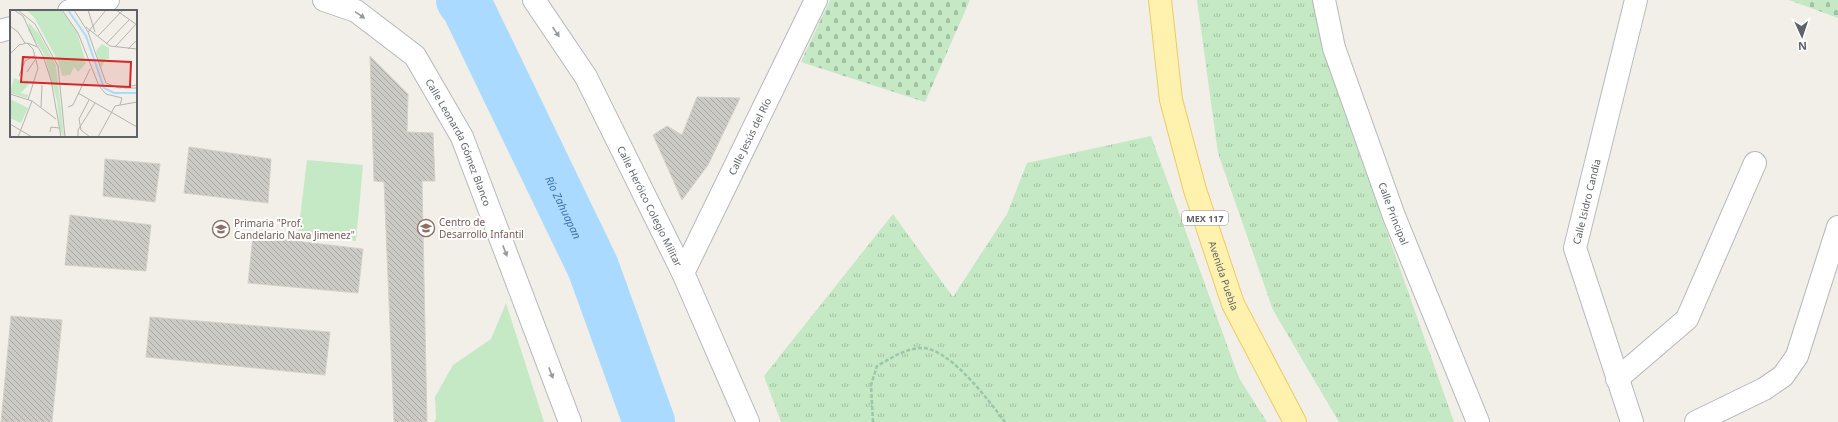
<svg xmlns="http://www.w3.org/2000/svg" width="1838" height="422" viewBox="0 0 1838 422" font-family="'Noto Sans',sans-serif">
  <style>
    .grass { fill: url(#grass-tufts) }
    .cemetery { fill: url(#cemetery-stones) }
    .pitch { fill: #c5e8c5 }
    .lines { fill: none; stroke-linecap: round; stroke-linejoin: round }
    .river { stroke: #aadaff; stroke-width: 52 }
    .building { fill: url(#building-back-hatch); stroke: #d6d1c6 }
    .minor-casing { stroke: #b5b8bc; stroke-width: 24 }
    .major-casing { stroke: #f2c960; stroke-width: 24 }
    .path { stroke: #9cc7a9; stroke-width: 2.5; stroke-dasharray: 4 2; stroke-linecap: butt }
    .minor { stroke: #fff; stroke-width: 22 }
    .major { stroke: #fff2af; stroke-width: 22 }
    .oneway { fill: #979a9d }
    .labels { text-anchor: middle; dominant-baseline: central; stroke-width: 4; stroke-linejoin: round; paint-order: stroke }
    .shield { fill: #fff; stroke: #8f9295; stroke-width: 1 }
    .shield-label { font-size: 9px; font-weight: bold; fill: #5f6368 }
    .street-label { font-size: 10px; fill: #5f6368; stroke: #fff }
    .education-label { font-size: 10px; fill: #785e54; stroke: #fff; text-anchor: start }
    .water-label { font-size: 11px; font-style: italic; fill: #4174aa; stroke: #fff }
    .inset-river { fill: none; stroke: #aadaff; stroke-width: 2 }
    .inset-road { fill: none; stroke: #b3b3b1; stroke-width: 1 }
    .view { fill: #d62828; fill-opacity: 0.15; stroke: #d62828; stroke-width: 2 }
    .inset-edge { fill: none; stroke: #5f6368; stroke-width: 2 }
  </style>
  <defs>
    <pattern id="grass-tufts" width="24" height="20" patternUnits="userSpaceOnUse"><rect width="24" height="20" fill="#c5e8c5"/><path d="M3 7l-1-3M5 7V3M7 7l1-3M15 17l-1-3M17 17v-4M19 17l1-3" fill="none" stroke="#a3c0a4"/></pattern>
    <pattern id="cemetery-stones" width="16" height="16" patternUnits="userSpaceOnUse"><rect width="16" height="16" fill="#c5e8c5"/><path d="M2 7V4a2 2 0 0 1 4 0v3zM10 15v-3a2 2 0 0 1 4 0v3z" fill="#a3c0a4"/></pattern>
    <pattern id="building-back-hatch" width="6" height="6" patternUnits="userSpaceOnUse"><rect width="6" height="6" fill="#cccac5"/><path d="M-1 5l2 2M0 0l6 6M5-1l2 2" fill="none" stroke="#a9a8a4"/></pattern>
  </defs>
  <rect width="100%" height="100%" fill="#f1efe8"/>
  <g class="grass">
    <path d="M 1197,0 L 1313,0 L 1325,56 L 1454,422 L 1339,422 L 1273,310 L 1218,153 Z"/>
    <path d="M 1151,136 L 1239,378 L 1267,422 L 781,422 L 764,376 L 893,214 L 953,297 L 1007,214 L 1027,163 Z"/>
  </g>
  <g class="cemetery">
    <path d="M 830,0 L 970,0 L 925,102 L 801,62 Z"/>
    <path d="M 1789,0 L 1838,0 L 1838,18 Z"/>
  </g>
  <g class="pitch">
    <path d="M 307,160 L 363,165 L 356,241 L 298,235 Z"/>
    <path d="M 506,303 L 544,422 L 434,422 L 436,419 L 435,397 L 453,365 L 491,339 Z"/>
  </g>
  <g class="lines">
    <path class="river" id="s1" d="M 462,0 L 467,6 L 593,267 L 649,422"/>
  </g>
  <g class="building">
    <path d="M 370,56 L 408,94 L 407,132 L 433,133 L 435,181 L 422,181 L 427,422 L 394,422 L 384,182 L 374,181 Z"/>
    <path d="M 697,97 L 740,98 L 708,165 L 682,200 L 653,135 L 667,126 L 682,135 Z"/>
    <path d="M 189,147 L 271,159 L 268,203 L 184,193 Z"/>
    <path d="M 105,159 L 160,164 L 155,202 L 103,196 Z"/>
    <path d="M 70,215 L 151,225 L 146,271 L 65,265 Z"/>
    <path d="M 253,236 L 363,249 L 358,293 L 248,283 Z"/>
    <path d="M 11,316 L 62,320 L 52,422 L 1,422 Z"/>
    <path d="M 150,317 L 330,332 L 325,375 L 146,357 Z"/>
  </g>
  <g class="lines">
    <g class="minor-casing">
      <g id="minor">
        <path id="s2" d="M 324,0 L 356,11 L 415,56 L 462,137 L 570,422"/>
        <path id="s3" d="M 534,0 L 586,77 L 683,273 L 748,422"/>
        <path id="s4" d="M 1324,0 L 1334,48 L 1394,216 L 1478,422"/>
        <path d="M 69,11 L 108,0"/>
        <path d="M 0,31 L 11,28"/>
        <path id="s5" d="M 683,273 L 816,0"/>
        <path d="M 1617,379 L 1687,319 L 1755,163"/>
        <path id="s6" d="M 1632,422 L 1575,248 L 1636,0"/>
        <path d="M 1696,422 L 1764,389 L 1783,376 L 1797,356 L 1838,227"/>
      </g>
    </g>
    <g class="major-casing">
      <g id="major">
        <path id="s7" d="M 1160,0 L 1171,100 L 1195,190 L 1233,304 L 1295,422"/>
      </g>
    </g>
    <path class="path" d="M 873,422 L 871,385 L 877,366 C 891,358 903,350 919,348 C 948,345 989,401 1005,422"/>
    <use href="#minor" class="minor"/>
    <use href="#major" class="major"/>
  </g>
  <defs><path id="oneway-solid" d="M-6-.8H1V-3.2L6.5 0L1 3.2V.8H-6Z"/></defs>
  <g class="oneway">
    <use href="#oneway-solid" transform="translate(360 15) rotate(35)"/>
    <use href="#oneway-solid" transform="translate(556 32) rotate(56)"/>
    <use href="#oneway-solid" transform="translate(505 251) rotate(69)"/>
    <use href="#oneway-solid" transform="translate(551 373) rotate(69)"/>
  </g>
  <defs>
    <g id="school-ring" transform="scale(0.9)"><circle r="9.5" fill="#fff" stroke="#8d6e63" stroke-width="1.5"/><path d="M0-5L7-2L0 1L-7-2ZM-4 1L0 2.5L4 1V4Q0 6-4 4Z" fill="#8d6e63"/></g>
  </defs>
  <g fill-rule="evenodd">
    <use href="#school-ring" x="426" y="228"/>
    <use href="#school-ring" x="221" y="229"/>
  </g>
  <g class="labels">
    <rect class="shield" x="1182" y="211" width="46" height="14" rx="3"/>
    <g class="shield-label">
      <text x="1205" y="218">MEX 117</text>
    </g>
    <g class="street-label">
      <text stroke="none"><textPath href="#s5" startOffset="152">Calle Jesús del Río</textPath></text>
      <text stroke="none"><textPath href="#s2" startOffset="205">Calle Leonarda Gómez Blanco</textPath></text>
      <text stroke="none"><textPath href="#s6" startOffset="231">Calle Isidro Candia</textPath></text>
      <text stroke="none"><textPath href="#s3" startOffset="237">Calle Heróico Colegio Militar</textPath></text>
      <text stroke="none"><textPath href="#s4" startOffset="225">Calle Principal</textPath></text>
      <text stroke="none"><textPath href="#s7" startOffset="284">Avenida Puebla</textPath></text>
    </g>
    <g class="education-label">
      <text x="439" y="222">Centro de<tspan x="439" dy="12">Desarrollo Infantil</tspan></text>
      <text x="234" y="223">Primaria "Prof.<tspan x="234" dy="12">Candelario Nava Jimenez"</tspan></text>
    </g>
    <g class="water-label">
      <text stroke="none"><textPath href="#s1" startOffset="231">Río Zahuapan</textPath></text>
    </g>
  </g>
  <g transform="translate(10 10)">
    <rect width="127" height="127" fill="#f1efe8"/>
    <path d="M 16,0 L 51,0 L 67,22 L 76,53 L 68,62 L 64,57 L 60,65 L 52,66 L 48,51 L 24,7 ZM 12,5 L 29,24 L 46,55 L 54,127 L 50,120 L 47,91 L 34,44 L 18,20 L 19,13 Z" fill="#c5e8c5"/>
    <path d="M 4,68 L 19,74 L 11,83 L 18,85 L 17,88 L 0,83 Z" fill="#c5e8c5"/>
    <path d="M 92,34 L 99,38 L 99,49 L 96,49 L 91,58 L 86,41 ZM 0,89 L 18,98 L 11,113 L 0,108 Z" fill="#c5e8c5"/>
    <path class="inset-river" d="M 58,0 L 76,26 L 94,78 L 104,83 L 127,83"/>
    <path class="inset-road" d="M 4,0 L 13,6 L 27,36M 8,0 L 25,14 L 48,56 L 55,127M 52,0 L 68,23 L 89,76 L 96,84 L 112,88 L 110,95M 64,0 L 78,22 L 96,73 L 109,78 L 127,75M 78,0 L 85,22M 106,0 L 127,15M 0,16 L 8,22 L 15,33M 76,17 L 100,36 L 127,39M 78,22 L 96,0M 88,26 L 113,0M 17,33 L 23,39 L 28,58 L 18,90M 96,34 L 119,10M 105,37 L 127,13M 118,39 L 127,30M 0,44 L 9,35 L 17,33 L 28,37 L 33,46 L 41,70 L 51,127M 17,62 L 25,50M 9,66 L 15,51 L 24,46M 114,78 L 127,78M 68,83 L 127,117M 0,84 L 22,91 L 46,109M 79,90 L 69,109 L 71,120 L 80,127M 31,97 L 32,75M 58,97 L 63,95 L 80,59M 0,114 L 22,127M 40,122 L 41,117 L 49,118M 8,127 L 22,91M 68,127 L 68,120 L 85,93M 88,127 L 105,96 L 127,92"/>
    <path class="view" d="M 13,47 L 121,52 L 120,77 L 11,72 Z"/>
    <rect width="127" height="127" class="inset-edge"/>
  </g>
  <g transform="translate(1802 36) rotate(177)" stroke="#ffffff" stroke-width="3" paint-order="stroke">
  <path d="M0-3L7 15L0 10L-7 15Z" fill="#5f6368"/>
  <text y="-6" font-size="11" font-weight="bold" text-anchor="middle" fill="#5f6368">N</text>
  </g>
</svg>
